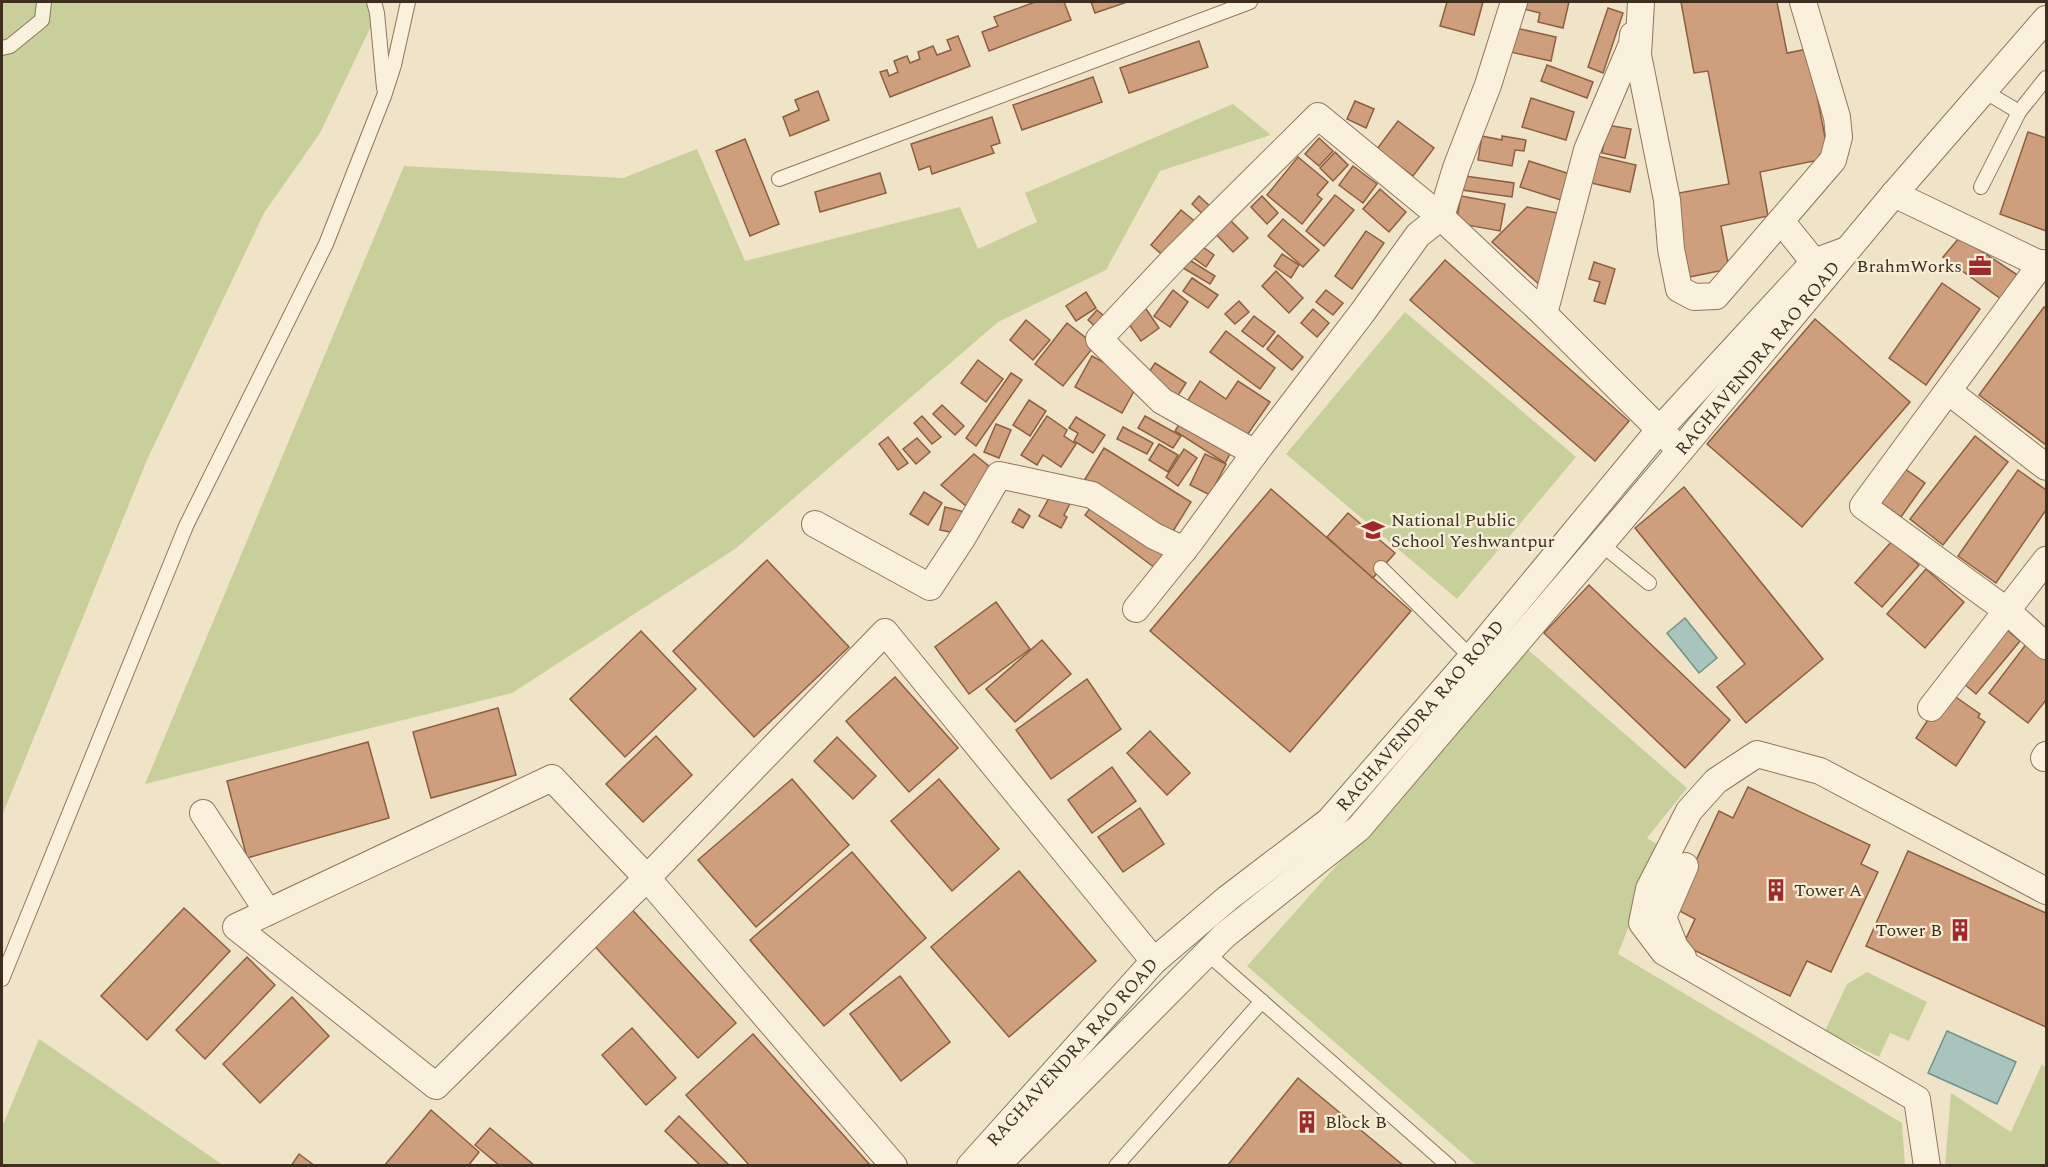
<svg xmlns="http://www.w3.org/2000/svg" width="2048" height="1167" viewBox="0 0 2048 1167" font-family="Spectral,serif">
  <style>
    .green { fill: #c9cf9b }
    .water { fill: #a9c4bc; stroke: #6f938a; stroke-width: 1.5 }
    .building { fill: #cf9f7d; stroke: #8d5f41; stroke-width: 1.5 }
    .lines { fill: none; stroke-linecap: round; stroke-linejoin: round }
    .lane-casing { stroke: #8d765c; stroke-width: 16 }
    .street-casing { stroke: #8d765c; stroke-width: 28 }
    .lane { stroke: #faf1dc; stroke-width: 14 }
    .street { stroke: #faf1dc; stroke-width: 26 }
    .labels { text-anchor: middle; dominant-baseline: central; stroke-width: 4.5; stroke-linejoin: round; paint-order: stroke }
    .poi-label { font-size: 18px; fill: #3d2e20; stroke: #f7eed8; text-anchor: start }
    .street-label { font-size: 18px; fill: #3d2e20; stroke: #f7eed8 }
  </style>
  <rect width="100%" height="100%" fill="#f0e4c8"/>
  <g class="green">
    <path d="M 2,2 L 379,2 L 374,20 L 320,133 L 264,213 L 147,460 L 2,816 Z"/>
    <path d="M 1233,104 L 1271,135 L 1160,171 L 1106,270 L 998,322 L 735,549 L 512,693 L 145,784 L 404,166 L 623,178 L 697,149 L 745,261 L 960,207 L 978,249 L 1037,222 L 1025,193 Z"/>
    <path d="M 1405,312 L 1576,457 L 1457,599 L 1286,454 Z"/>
    <path d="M 1526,648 L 1687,788 L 1647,838 L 1660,846 L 1618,954 L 1902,1123 L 1905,1165 L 1476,1165 L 1247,966 L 1383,813 Z"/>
    <path d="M 1867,972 L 1927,1002 L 1909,1041 L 1890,1033 L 1879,1057 L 1825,1031 L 1847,984 Z"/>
    <path d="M 39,1039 L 223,1165 L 2,1165 L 2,1127 Z"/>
    <path d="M 2042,1064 L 2046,1068 L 2046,1165 L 1945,1165 L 1951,1093 L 2011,1132 Z"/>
  </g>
  <g class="water">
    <path d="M 1685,618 L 1717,658 L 1699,673 L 1667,633 Z"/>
    <path d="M 1947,1031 L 2016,1062 L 1997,1104 L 1928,1073 Z"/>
  </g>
  <g class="building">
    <path d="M 1035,2 L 1064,2 L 1071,20 L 989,51 L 982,32 L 998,26 L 994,17 Z"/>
    <path d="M 1091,2 L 1127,2 L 1095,13 Z"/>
    <path d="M 1447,2 L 1483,2 L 1474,35 L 1440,26 Z"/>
    <path d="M 1521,2 L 1569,2 L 1563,28 L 1538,22 L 1540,13 L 1520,8 Z"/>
    <path d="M 1681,2 L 1777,2 L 1787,53 L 1808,49 L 1829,158 L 1760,172 L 1768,216 L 1721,226 L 1729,269 L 1689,277 L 1673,194 L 1729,184 L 1708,71 L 1694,73 Z"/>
    <path d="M 1608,8 L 1623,13 L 1603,73 L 1588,67 Z"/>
    <path d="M 1511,27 L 1556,37 L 1551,61 L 1506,51 Z"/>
    <path d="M 958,36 L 970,66 L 890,97 L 880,72 L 887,70 L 889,76 L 898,72 L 894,61 L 907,56 L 910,63 L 920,59 L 918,52 L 933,46 L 937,55 L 951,50 L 947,40 Z"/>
    <path d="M 1199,41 L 1208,67 L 1129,93 L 1120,68 Z"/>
    <path d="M 1547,65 L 1593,82 L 1587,98 L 1541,81 Z"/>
    <path d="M 1093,77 L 1102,102 L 1022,130 L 1013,105 Z"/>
    <path d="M 818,91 L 829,120 L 790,136 L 783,117 L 799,110 L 795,100 Z"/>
    <path d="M 1531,98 L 1574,112 L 1566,140 L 1522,127 Z"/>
    <path d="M 1355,101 L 1374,109 L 1366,128 L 1347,119 Z"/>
    <path d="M 992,117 L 1000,143 L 991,146 L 994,153 L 932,174 L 930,166 L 919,170 L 911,144 Z"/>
    <path d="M 1398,121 L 1434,148 L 1413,176 L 1377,149 Z"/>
    <path d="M 1607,125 L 1631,129 L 1625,158 L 1602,153 Z"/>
    <path d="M 2028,132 L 2046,138 L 2046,231 L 2000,214 Z"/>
    <path d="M 1482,136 L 1502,140 L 1502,136 L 1526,140 L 1524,151 L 1515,150 L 1512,166 L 1478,160 Z"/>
    <path d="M 1319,138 L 1333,151 L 1319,166 L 1305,154 Z"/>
    <path d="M 745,139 L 779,224 L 750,236 L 716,151 Z"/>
    <path d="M 1335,152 L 1348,165 L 1333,181 L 1320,168 Z"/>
    <path d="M 1593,155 L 1636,165 L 1630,192 L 1587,182 Z"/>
    <path d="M 1298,157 L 1328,182 L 1317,195 L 1322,199 L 1302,224 L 1267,195 Z"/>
    <path d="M 1529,161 L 1570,174 L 1561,200 L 1520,187 Z"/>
    <path d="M 1353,166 L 1377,184 L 1363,203 L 1339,185 Z"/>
    <path d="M 880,173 L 886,193 L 820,212 L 815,192 Z"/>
    <path d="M 1465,176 L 1514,183 L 1512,197 L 1462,190 Z"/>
    <path d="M 1380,189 L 1406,212 L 1389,232 L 1363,209 Z"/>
    <path d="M 1335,195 L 1354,210 L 1324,246 L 1306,231 Z"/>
    <path d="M 1199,196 L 1214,210 L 1207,218 L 1192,204 Z"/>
    <path d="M 1262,196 L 1278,213 L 1267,224 L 1251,207 Z"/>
    <path d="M 1461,196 L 1505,204 L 1500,231 L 1456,223 Z"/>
    <path d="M 1527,207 L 1563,214 L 1542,287 L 1492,242 Z"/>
    <path d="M 1181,210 L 1197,223 L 1167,259 L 1151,245 Z"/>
    <path d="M 1225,215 L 1248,238 L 1233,252 L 1211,229 Z"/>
    <path d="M 1283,219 L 1319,250 L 1303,267 L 1268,236 Z"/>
    <path d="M 1366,231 L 1384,243 L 1352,289 L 1335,276 Z"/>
    <path d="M 1960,237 L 2019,276 L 2001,299 L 1943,257 Z"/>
    <path d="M 1196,242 L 1214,255 L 1206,267 L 1188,254 Z"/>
    <path d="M 1282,254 L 1299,265 L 1291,278 L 1274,266 Z"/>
    <path d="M 1183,256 L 1215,276 L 1210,284 L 1178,265 Z"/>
    <path d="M 1445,260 L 1629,421 L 1595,461 L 1410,300 Z"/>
    <path d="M 1594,262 L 1615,269 L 1605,304 L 1594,301 L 1600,282 L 1589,279 Z"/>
    <path d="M 1276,271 L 1303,298 L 1289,313 L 1262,286 Z"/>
    <path d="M 1192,278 L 1218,295 L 1208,308 L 1183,291 Z"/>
    <path d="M 1942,283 L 1980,309 L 1926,385 L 1889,358 Z"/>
    <path d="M 1173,290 L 1188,302 L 1170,327 L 1154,316 Z"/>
    <path d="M 1326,290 L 1343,303 L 1333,315 L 1316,302 Z"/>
    <path d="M 1086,292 L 1096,308 L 1076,321 L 1066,306 Z"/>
    <path d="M 1239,301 L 1249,312 L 1235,324 L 1225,314 Z"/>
    <path d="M 1142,303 L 1159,328 L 1141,341 L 1123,316 Z"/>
    <path d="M 2044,307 L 2046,308 L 2046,445 L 1979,395 Z"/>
    <path d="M 1313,309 L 1329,323 L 1317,337 L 1301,323 Z"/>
    <path d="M 1097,310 L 1111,322 L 1102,333 L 1088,320 Z"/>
    <path d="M 1254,316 L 1275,332 L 1263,347 L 1242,331 Z"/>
    <path d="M 1815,319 L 1910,402 L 1802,527 L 1707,444 Z"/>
    <path d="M 1026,320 L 1050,340 L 1033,360 L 1010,340 Z"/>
    <path d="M 1067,323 L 1095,345 L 1063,386 L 1035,364 Z"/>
    <path d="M 1226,331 L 1275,368 L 1260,389 L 1210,352 Z"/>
    <path d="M 1278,335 L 1303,357 L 1292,370 L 1267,349 Z"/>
    <path d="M 1092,356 L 1139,382 L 1122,413 L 1075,387 Z"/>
    <path d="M 978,360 L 1003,379 L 986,402 L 961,383 Z"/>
    <path d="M 1155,363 L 1186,383 L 1177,397 L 1146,377 Z"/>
    <path d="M 1011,373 L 1022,380 L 976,446 L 966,438 Z"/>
    <path d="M 1200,381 L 1226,399 L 1238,381 L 1270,402 L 1243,441 L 1186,403 Z"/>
    <path d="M 1029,400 L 1046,411 L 1030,436 L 1013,425 Z"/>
    <path d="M 942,405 L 964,426 L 955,435 L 933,414 Z"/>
    <path d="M 1185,415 L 1235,445 L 1225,463 L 1175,431 Z"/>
    <path d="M 922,416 L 941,437 L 932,444 L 914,423 Z"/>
    <path d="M 1047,416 L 1067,430 L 1064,436 L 1076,444 L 1061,467 L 1043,455 L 1037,465 L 1021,455 Z"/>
    <path d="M 1145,416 L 1181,436 L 1173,448 L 1138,428 Z"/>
    <path d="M 1076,417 L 1105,435 L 1093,453 L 1074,441 L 1078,433 L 1069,428 Z"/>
    <path d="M 996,424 L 1011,430 L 999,458 L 984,452 Z"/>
    <path d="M 1123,427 L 1153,443 L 1147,454 L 1117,439 Z"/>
    <path d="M 1975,436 L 2008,462 L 1943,545 L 1910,519 Z"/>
    <path d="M 888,437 L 908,463 L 898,470 L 879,444 Z"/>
    <path d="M 917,438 L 930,452 L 916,464 L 903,449 Z"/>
    <path d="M 1159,444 L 1178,455 L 1168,472 L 1149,460 Z"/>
    <path d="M 1104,448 L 1191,502 L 1172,533 L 1085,479 Z"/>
    <path d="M 1184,449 L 1197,458 L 1178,486 L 1166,477 Z"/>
    <path d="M 974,454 L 996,472 L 972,511 L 941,485 Z"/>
    <path d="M 1205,454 L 1226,464 L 1210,495 L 1190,485 Z"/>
    <path d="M 1901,466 L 1925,483 L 1901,517 L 1877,500 Z"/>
    <path d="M 2018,470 L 2046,490 L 2046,510 L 1996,583 L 1958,556 Z"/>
    <path d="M 1684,487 L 1823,659 L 1746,723 L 1717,687 L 1745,664 L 1635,528 Z"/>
    <path d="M 1054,489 L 1072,500 L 1064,515 L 1067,517 L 1061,528 L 1039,516 Z"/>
    <path d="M 1271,489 L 1411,611 L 1290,752 L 1150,631 Z"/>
    <path d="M 924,492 L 942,503 L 928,525 L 910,514 Z"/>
    <path d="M 1096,500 L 1170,555 L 1159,571 L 1085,515 Z"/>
    <path d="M 945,507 L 965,512 L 960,534 L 940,530 Z"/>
    <path d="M 1019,509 L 1030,516 L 1023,528 L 1012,522 Z"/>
    <path d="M 1348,513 L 1395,553 L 1373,578 L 1327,537 Z"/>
    <path d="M 1892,541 L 1919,565 L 1882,607 L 1855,583 Z"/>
    <path d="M 767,560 L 849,647 L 754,737 L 673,651 Z"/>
    <path d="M 1926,569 L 1964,602 L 1925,648 L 1887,614 Z"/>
    <path d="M 1589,585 L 1730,720 L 1685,768 L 1544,633 Z"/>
    <path d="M 996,602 L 1030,649 L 969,694 L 935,647 Z"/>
    <path d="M 2000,624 L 2020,641 L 1976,694 L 1956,677 Z"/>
    <path d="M 641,631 L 696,689 L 625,757 L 570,699 Z"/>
    <path d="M 1042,640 L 1071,674 L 1015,722 L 986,689 Z"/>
    <path d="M 2027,643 L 2046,659 L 2046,700 L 2028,723 L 1989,693 Z"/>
    <path d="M 895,677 L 958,748 L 909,792 L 846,721 Z"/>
    <path d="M 1087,679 L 1121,729 L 1051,779 L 1016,730 Z"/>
    <path d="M 1947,691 L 1980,714 L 1978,717 L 1985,722 L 1956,766 L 1916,738 Z"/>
    <path d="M 498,708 L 516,775 L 431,798 L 413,732 Z"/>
    <path d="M 1150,731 L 1190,773 L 1167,795 L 1127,753 Z"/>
    <path d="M 656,736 L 692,775 L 643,822 L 606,784 Z"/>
    <path d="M 837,737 L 876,776 L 853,799 L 814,761 Z"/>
    <path d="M 368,742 L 389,818 L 247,858 L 227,781 Z"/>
    <path d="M 1112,767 L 1136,801 L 1092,833 L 1068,800 Z"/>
    <path d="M 792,779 L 849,845 L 756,927 L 698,860 Z"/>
    <path d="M 939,779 L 999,849 L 952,891 L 891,821 Z"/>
    <path d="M 1748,787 L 1870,845 L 1861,864 L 1878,872 L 1831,972 L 1807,961 L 1790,996 L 1683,945 L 1695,919 L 1674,908 L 1719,811 L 1733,818 Z"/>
    <path d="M 1140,808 L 1164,844 L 1123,872 L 1098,837 Z"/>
    <path d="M 1908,851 L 2046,913 L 2046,1027 L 1866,946 Z"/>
    <path d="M 852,852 L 926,938 L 824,1026 L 750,940 Z"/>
    <path d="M 1019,871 L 1096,961 L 1009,1037 L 931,947 Z"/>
    <path d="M 626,903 L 736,1023 L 698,1058 L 588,939 Z"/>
    <path d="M 184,908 L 230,951 L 147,1040 L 101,996 Z"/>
    <path d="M 247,957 L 275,985 L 205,1059 L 176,1030 Z"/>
    <path d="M 900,976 L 950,1042 L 901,1081 L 850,1014 Z"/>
    <path d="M 292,997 L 329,1036 L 260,1103 L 223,1064 Z"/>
    <path d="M 632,1028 L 676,1078 L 646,1105 L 602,1055 Z"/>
    <path d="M 753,1034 L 871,1166 L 750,1166 L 686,1095 Z"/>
    <path d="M 1298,1078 L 1404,1166 L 1227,1166 Z"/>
    <path d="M 431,1110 L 479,1152 L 468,1166 L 384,1166 Z"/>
    <path d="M 679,1116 L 730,1166 L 701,1166 L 665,1131 Z"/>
    <path d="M 490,1128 L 535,1166 L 500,1166 L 475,1145 Z"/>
    <path d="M 299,1154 L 315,1166 L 291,1166 Z"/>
  </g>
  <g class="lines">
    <g class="lane-casing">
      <g id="lane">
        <path d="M 374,2 L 377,13 L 384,88"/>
        <path d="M 2,48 L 10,46 L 42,20 L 44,2"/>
        <path d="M 1984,91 L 2019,112 L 2046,78"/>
        <path d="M 779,179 L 1250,2"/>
        <path d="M 1981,187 L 2019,112"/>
        <path d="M 1601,544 L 1649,583"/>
        <path d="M 1381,568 L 1471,657"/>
        <path d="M 1207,953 L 1449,1166"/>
        <path d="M 2,979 L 186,526 L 326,244 L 384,96 L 394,65 L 408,2"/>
        <path d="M 1116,1166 L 1262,1001"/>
      </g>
    </g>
    <g class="street-casing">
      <g id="street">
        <path d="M 1641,2 L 1638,55 L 1667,200 L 1671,249 L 1679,289 L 1694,297 L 1716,296 L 1833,160 L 1839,137 L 1837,117 L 1803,2"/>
        <path d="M 1894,194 L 2046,267"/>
        <path d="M 1781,221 L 1814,262"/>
        <path d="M 2042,263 L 1863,506 L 2006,610 L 2046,646"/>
        <path d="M 1544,314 L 1587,150 L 1632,44 L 1633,35"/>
        <path d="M 1948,391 L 2046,467"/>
        <path d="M 1255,453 L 1162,401 L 1099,339 L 1174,259 L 1318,116 L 1441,217 L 1544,314 L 1672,442"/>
        <path d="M 815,524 L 930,587 L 963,537 L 999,475 L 1092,495 L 1154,536 L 1184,550"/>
        <path d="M 1136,609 L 1190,542 L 1255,453 L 1362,313 L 1418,235 L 1441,217 L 1456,168 L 1488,85 L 1514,2"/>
        <path d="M 1931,708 L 2046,560"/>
        <path d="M 2044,758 L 2046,755"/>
        <path d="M 552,778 L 647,878 L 436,1086 L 236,927 Z"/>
        <path d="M 203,813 L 268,912"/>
        <path d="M 1683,957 L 1675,947 L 1663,917 L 1685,866"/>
        <path d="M 894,1166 L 647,878 L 885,632 L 1154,961"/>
        <path id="s1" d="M 970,1166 L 1154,961 L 1228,898 L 1329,821 L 1465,665 L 1660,429 L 1814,262 L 1847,250"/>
        <path id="s2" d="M 996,1166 L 1225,935 L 1359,828 L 1680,451 L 1894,194 L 2046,19"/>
        <path d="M 1927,1166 L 1917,1099 L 1664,952 L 1642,923 L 1649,889 L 1689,811 L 1716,781 L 1757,754 L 1820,771 L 2046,891"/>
      </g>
    </g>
    <use href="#lane" class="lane"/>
    <use href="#street" class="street"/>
  </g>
  <defs>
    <g id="office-bare" transform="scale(1.8)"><path d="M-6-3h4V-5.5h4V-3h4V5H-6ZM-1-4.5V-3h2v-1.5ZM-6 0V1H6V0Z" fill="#9e2a2b" stroke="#f7eed8" stroke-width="2.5" paint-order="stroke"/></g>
    <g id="school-bare" transform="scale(1.8)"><path d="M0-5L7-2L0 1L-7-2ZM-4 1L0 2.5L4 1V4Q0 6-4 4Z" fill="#9e2a2b" stroke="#f7eed8" stroke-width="2.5" paint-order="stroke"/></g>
    <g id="building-bare" transform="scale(1.8)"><path d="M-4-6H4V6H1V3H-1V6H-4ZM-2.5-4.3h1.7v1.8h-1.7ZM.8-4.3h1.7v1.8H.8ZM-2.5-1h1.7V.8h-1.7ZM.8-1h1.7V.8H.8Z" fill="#9e2a2b" stroke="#f7eed8" stroke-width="2.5" paint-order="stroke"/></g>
  </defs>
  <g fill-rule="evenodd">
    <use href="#office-bare" x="1980" y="266"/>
    <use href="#school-bare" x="1373" y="530"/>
    <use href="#building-bare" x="1776" y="890"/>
    <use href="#building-bare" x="1960" y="930"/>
    <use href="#building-bare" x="1307" y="1122"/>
  </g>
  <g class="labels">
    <g class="poi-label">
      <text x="1962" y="266" text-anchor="end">BrahmWorks</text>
      <text x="1391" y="520">National Public<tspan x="1391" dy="21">School Yeshwantpur</tspan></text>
      <text x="1794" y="890">Tower A</text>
      <text x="1942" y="930" text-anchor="end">Tower B</text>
      <text x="1325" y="1122">Block B</text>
    </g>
    <g class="street-label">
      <text stroke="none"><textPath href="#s2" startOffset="1113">RAGHAVENDRA RAO ROAD</textPath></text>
      <text stroke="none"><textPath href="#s1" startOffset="639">RAGHAVENDRA RAO ROAD</textPath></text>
      <text stroke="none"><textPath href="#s1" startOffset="153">RAGHAVENDRA RAO ROAD</textPath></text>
    </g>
  </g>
  <rect width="2048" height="1167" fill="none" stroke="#3d2e20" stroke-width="6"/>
</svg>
